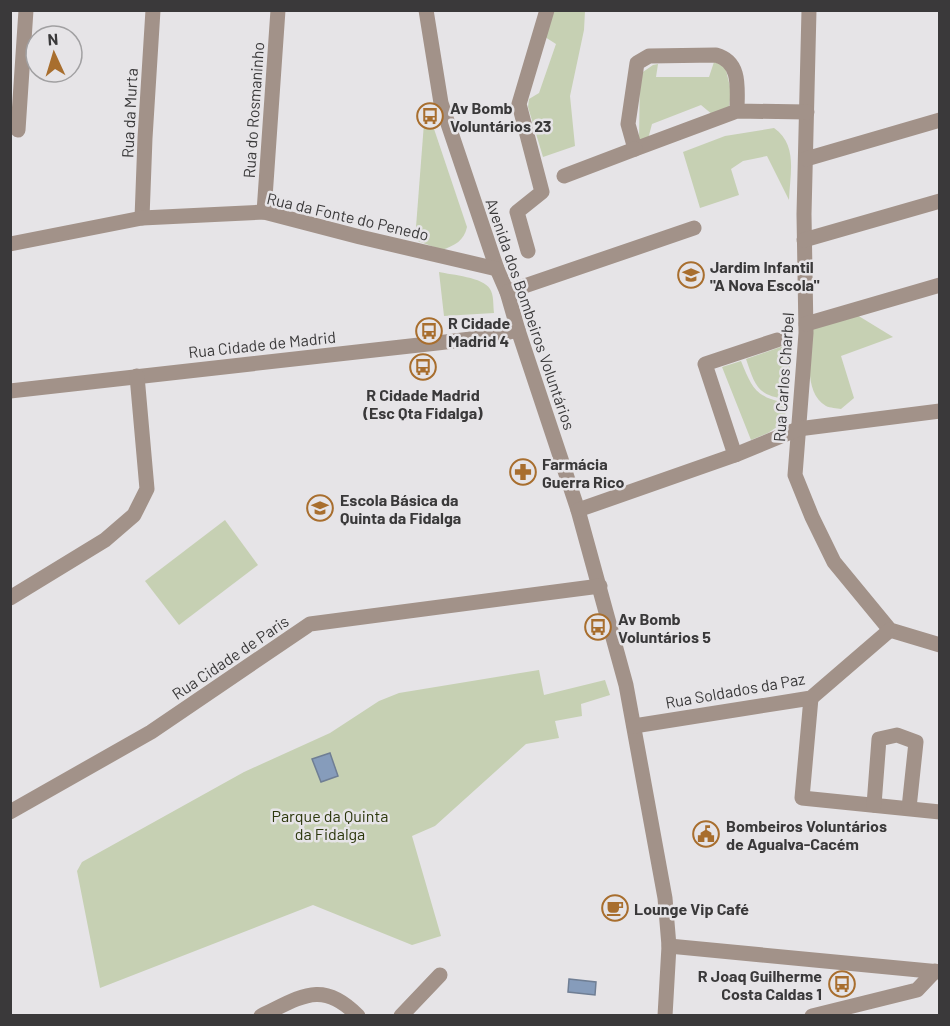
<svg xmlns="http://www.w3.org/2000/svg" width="950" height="1026" viewBox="0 0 950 1026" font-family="Barlow,sans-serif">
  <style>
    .green { fill: #c6d0b3 }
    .water { fill: #869cbb; stroke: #6f7e94; stroke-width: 1.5 }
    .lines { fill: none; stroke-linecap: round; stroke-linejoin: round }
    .minor { stroke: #a29289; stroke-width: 15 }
    .labels { text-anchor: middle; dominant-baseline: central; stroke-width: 5; stroke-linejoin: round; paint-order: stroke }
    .poi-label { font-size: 16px; font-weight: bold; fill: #3a393a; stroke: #e6e4e7; text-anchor: start }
    .street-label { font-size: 16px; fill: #3a393a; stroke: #e6e4e7 }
    .park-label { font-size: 16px; fill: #2c370c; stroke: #e6e4e7 }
  </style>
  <rect width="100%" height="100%" fill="#e6e4e7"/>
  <g class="green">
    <path d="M 554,11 L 585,11 L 584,30 L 570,96 L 575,146 L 543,157 L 528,107 L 529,99 L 539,93 L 556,44 L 545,37 Z"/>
    <path d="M 714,62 L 725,66 L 731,91 L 729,108 L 713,115 L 701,105 L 652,124 L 648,139 L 639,140 L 640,74 L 653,65 L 658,64 L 656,77 L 709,77 Z"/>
    <path d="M 424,123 L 432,123 L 467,227 C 464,241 455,245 442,250 L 415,240 Z"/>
    <path d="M 774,128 C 798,145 790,173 789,200 L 767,156 L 743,161 L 731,169 L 739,195 L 700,208 L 683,152 L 725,136 Z"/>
    <path d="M 439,272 C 452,275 483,277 490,289 C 494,295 493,305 494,313 L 444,316 Z"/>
    <path d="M 857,315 L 893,337 L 841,356 L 854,398 L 841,409 C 837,408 830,408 826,406 C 802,392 811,350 812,327 Z"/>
    <path d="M 792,343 L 787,399 C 757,396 755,385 746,359 Z"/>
    <path d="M 741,361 C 752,388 756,398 787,403 L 784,422 L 768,433 L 751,440 L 722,367 Z"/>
    <path d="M 225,520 L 258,565 L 179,625 L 145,581 Z"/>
    <path d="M 539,670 L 544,695 L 605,680 L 610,695 L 581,704 L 582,716 L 555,721 L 559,738 L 526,744 L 435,826 L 412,836 L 441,936 L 412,945 L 313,905 L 100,988 L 77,871 L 82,862 L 244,772 L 330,733 L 379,701 L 399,693 Z"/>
  </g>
  <g class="water">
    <path d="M 330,753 L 338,776 L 321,782 L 312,759 Z"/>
    <path d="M 569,979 L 596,982 L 595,995 L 568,992 Z"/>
  </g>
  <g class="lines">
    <g class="minor">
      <path d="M 426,10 L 441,103 L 497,269 L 507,292 L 518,330 L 578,510 L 626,685 L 665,898 L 669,946 L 665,1016"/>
      <path d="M 809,10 L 804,214 L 806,333 L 795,475 L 812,517 L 834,562 L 890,630 L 940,645"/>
      <path d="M 737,111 C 737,90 742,62 716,55 L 649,56 L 637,63 L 628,124 L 635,149 L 737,111 L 807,112"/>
      <path d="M 18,130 L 26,10"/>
      <path d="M 806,159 L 940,120"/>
      <path d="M 564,176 L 635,149"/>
      <path d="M 264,212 L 278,10"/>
      <path d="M 142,218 L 145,138 L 153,10"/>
      <path d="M 804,240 L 940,201"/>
      <path d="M 10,244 L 142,218 L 264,212 L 360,237 L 497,269"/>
      <path d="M 528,251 L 517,212 L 542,192 L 519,104 L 547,10"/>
      <path d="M 507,292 L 694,228"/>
      <path d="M 806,324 L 940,285"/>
      <path d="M 10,391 L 437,343 L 488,337 L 518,330"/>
      <path d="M 735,455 L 705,364 L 777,340"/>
      <path d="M 578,510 L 735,455 L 798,429 L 940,411"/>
      <path d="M 10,598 L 105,540 L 134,515 L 147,489 L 137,376"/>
      <path d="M 811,698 L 802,798 L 940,812"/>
      <path d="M 634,726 L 811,698 L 890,630"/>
      <path d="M 874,805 L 879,739 L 897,735 L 916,742 L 909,808"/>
      <path d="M 10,812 L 151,732 L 310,624 L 600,586"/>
      <path d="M 669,946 L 940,972"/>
      <path d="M 261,1016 C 301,997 322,979 358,1016"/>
      <path d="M 401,1016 L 440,975"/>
      <path d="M 812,1016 L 917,990 L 935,971"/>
    </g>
  </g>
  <defs>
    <g id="bus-ring" transform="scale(1.35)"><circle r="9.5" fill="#e6e4e7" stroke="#a86e2e" stroke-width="1.5"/><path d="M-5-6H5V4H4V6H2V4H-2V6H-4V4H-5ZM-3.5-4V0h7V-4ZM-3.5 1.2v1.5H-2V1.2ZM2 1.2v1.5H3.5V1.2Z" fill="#a86e2e"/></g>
    <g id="school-ring" transform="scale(1.35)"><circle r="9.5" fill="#e6e4e7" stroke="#a86e2e" stroke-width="1.5"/><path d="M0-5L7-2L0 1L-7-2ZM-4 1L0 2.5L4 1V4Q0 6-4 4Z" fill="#a86e2e"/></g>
    <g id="pharmacy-ring" transform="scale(1.35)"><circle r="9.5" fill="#e6e4e7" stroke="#a86e2e" stroke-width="1.5"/><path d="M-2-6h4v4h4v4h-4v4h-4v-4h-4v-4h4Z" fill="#a86e2e"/></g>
    <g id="civic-ring" transform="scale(1.35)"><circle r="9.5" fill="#e6e4e7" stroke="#a86e2e" stroke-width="1.5"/><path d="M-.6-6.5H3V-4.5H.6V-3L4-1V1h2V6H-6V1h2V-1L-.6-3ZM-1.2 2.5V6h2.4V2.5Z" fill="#a86e2e"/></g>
    <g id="cafe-ring" transform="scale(1.35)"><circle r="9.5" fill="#e6e4e7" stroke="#a86e2e" stroke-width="1.5"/><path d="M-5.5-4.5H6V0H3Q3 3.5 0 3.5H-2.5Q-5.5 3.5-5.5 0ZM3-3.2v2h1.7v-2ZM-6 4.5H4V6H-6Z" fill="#a86e2e"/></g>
  </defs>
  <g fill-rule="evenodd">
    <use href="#bus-ring" x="430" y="116"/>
    <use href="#school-ring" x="691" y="275"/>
    <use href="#bus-ring" x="429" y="331"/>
    <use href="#bus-ring" x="423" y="367"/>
    <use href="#pharmacy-ring" x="523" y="472"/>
    <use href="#school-ring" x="320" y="508"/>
    <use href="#bus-ring" x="598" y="627"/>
    <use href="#civic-ring" x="706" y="834"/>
    <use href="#cafe-ring" x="615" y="908"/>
    <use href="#bus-ring" x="842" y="984"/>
  </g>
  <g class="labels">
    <g class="poi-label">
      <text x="450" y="107">Av Bomb<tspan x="450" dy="18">Voluntários 23</tspan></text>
      <text x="710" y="266">Jardim Infantil<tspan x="710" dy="18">"A Nova Escola"</tspan></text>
      <text x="448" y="322">R Cidade<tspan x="448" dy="18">Madrid 4</tspan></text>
      <text x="423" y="394" text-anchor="middle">R Cidade Madrid<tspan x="423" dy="18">(Esc Qta Fidalga)</tspan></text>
      <text x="542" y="463">Farmácia<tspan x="542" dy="18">Guerra Rico</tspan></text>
      <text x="340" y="499">Escola Básica da<tspan x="340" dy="18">Quinta da Fidalga</tspan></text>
      <text x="618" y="618">Av Bomb<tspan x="618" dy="18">Voluntários 5</tspan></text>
      <text x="726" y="825">Bombeiros Voluntários<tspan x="726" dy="18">de Agualva-Cacém</tspan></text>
      <text x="634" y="908">Lounge Vip Café</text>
      <text x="822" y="975" text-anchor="end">R Joaq Guilherme<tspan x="822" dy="18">Costa Caldas 1</tspan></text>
    </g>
    <g class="street-label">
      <text transform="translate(253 110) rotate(-86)">Rua do Rosmaninho</text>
      <text transform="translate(129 113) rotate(-87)">Rua da Murta</text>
      <text transform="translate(348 216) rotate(13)">Rua da Fonte do Penedo</text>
      <text transform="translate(531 314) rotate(71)">Avenida dos Bombeiros Voluntários</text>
      <text transform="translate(262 344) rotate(-6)">Rua Cidade de Madrid</text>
      <text transform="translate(783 377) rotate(-86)">Rua Carlos Charbel</text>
      <text transform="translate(230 657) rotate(-34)">Rua Cidade de Paris</text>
      <text transform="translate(735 690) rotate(-10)">Rua Soldados da Paz</text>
    </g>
    <g class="park-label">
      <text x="330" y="815">Parque da Quinta<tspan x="330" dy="18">da Fidalga</tspan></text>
    </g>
  </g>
  <rect width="950" height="1026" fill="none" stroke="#3a393a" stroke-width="24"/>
  <g transform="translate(54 54) rotate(356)"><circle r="28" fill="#e6e4e7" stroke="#a1a0a2" stroke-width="1.5"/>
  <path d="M0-4.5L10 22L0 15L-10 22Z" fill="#a86e2e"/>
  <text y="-9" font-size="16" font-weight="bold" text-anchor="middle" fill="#3a393a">N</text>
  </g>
</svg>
